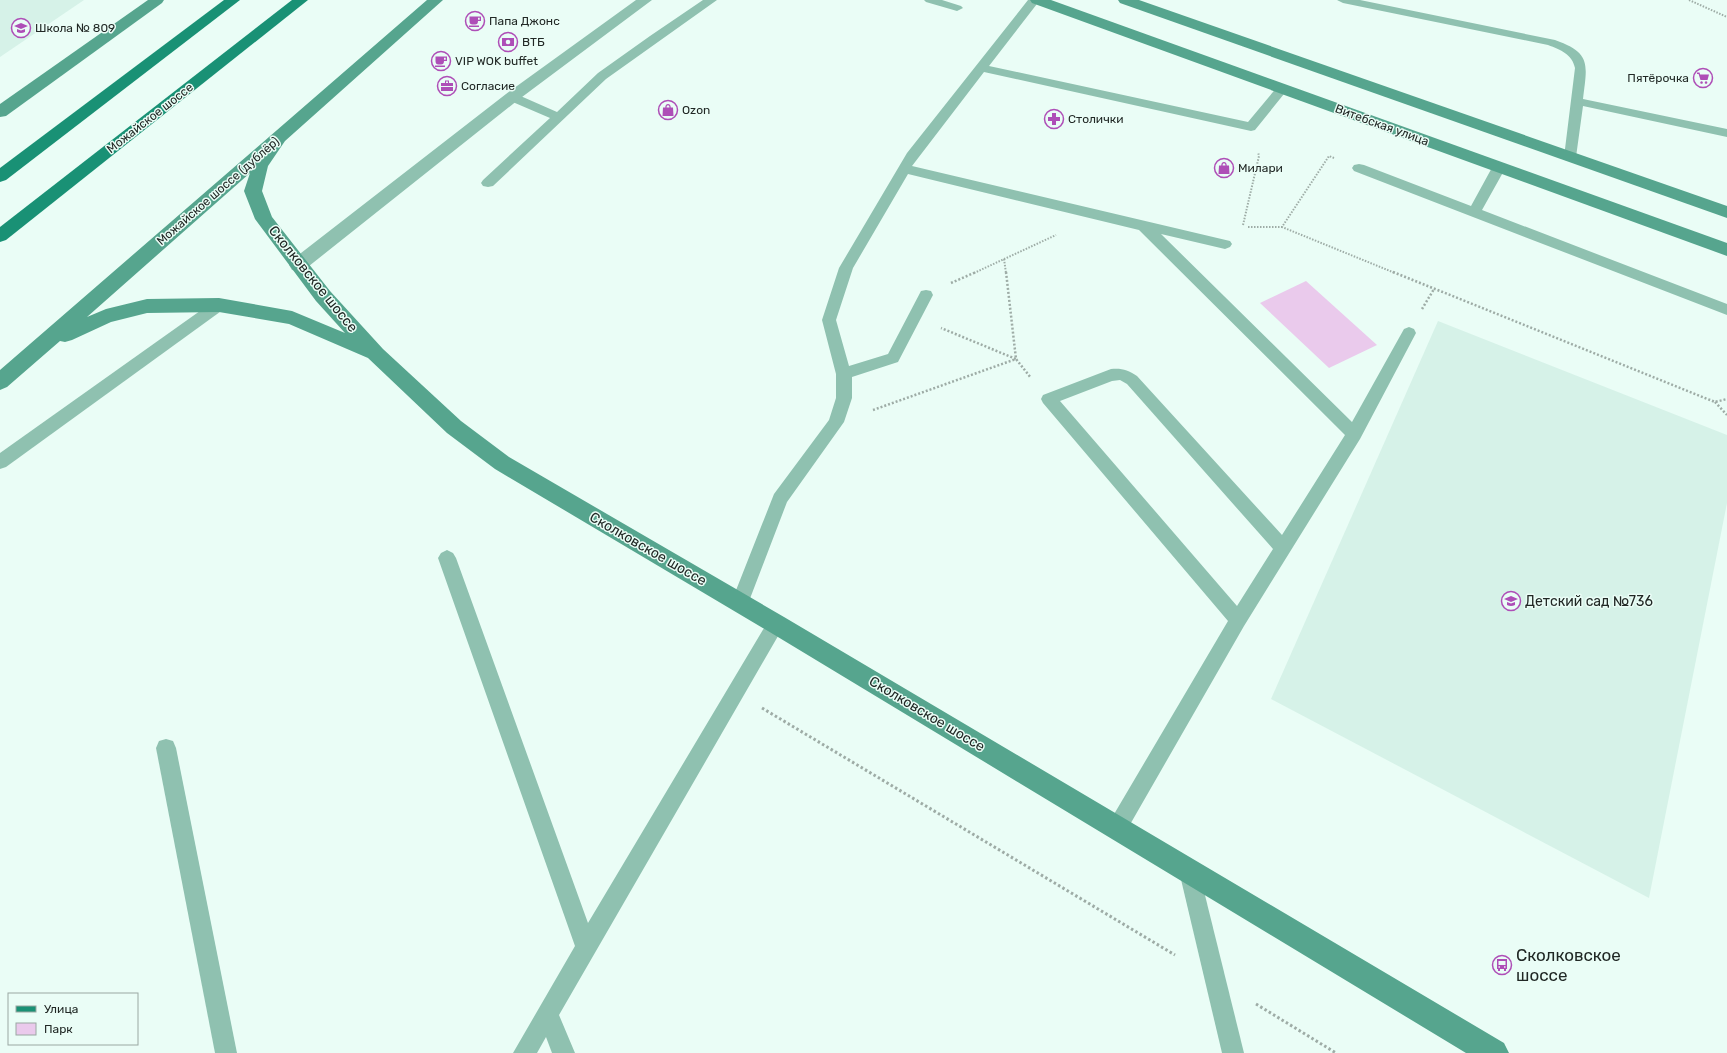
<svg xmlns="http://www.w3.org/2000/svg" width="1727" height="1053" viewBox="0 0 1727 1053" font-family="Rubik,sans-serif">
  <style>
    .built { fill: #d6f2e8 }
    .green { fill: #eacaec }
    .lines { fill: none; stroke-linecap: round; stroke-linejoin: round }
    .path-far2 { stroke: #9eaca6; stroke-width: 2; stroke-dasharray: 1.5 1.5; stroke-linecap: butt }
    .path-far1 { stroke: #9eaca6; stroke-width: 2.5; stroke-dasharray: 2 2; stroke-linecap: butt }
    .path { stroke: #9eaca6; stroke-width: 3; stroke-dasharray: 2.5 2.5; stroke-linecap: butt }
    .lane { fill: #8fc1b0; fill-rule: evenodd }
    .street { fill: #8fc1b0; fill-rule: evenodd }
    .secondary { fill: #56a58e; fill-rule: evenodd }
    .primary { fill: #199175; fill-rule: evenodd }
    .labels { text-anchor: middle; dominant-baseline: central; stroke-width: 3; stroke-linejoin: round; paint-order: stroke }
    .far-poi-label { font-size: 12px; fill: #212825; stroke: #eafdf6; text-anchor: start }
    .far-street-label { font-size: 12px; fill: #212825; stroke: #eafdf6 }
    .street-label { font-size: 14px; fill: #212825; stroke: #eafdf6 }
    .poi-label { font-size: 14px; fill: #212825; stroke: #eafdf6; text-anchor: start }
    .near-poi-label { font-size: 17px; fill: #212825; stroke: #eafdf6; text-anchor: start }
  </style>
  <rect width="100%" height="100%" fill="#eafdf6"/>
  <g class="built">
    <path d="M 0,0 L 84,0 L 0,57 Z"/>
    <path d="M 1438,321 L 1727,435 L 1727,503 L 1649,898 L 1271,699 Z"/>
  </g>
  <path class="green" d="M 1306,281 L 1377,345 L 1329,368 L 1260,303 Z"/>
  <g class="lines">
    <g class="path-far2">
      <path d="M 1689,0 L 1727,17"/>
      <path d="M 1334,158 L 1329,156 L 1282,227 L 1395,273"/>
      <path d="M 1243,225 L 1259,156 L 1258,152"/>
      <path d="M 1248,227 L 1282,227"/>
      <path d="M 1004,259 L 1006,273"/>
      <path d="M 974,273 L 1056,235"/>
    </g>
    <g class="path-far1">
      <path d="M 1006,272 L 1016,359 L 1031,378"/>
      <path d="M 1393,272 L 1715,402 L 1727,399"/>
      <path d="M 951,283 L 976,272"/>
      <path d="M 1422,309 L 1434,289"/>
      <path d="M 1715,402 L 1727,415"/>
      <path d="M 873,410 L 1016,359 L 941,328"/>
    </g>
    <g class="path">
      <path d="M 762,708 L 1175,955"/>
      <path d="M 1256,1004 L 1336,1053"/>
    </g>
    <g class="lane">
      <path d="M 703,0 L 717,0 L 606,79 L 493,186 L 488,187 L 483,186 L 481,183 L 483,180 L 550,118 L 508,100 L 506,97 L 508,94 L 516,94 L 557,112 L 598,73 L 650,36 Z"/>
      <path d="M 924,0 L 942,0 L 961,6 L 963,8 L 957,11 L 926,2 Z"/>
      <path d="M 1028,0 L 1040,0 L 989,66 L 1248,122 L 1278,86 L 1286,86 L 1288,89 L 1255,130 L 1251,131 L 984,72 L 912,166 L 1230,241 L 1232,244 L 1230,247 L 1225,249 L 1161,234 L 1352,422 L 1404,329 L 1409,327 L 1414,329 L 1416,333 L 1360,439 L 1244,626 L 1124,835 L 1117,838 L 1110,835 L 1107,828 L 1110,821 L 1228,621 L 1043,403 L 1041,399 L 1043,395 L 1111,369 C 1122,368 1128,370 1137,376 L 1282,535 L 1345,435 L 1139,230 L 908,174 L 853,268 L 836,320 L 849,366 L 888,354 L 921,291 L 926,290 L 931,291 L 933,295 L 898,362 L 852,377 L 852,398 L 844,422 L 787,502 L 746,609 L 740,611 L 734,609 L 731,603 L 774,494 L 829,420 L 836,398 L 836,374 L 822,320 L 839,268 L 907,153 ZM 1120,380 L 1127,384 L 1273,549 L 1237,606 L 1060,401 L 1112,381 Z"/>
      <path d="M 1337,0 L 1360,0 L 1555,40 C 1592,53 1587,65 1583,99 L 1727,129 L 1727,137 L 1583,106 L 1576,157 L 1575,160 L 1570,161 L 1565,160 L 1564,157 L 1575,68 C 1572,54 1561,50 1548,45 L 1343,3 Z"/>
      <path d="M 1499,163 L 1504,164 L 1506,167 L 1482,210 L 1727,304 L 1727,315 L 1354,171 L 1352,168 L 1354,165 L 1359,164 L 1364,165 L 1471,206 L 1494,164 Z"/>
      <path d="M 219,300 L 224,301 L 226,305 L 224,309 L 6,467 L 0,469 L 0,453 L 214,301 Z"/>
      <path d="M 447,550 L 453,553 L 456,558 L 588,923 L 770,618 L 776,616 L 782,618 L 785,624 L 559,1015 L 575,1053 L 552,1053 L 546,1037 L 537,1053 L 513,1053 L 575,946 L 438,558 L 441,553 Z"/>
      <path d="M 166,739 L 173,741 L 176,748 L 237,1053 L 215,1053 L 156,748 L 159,741 Z"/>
      <path d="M 1189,861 L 1196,864 L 1199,871 L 1244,1053 L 1222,1053 L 1179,871 L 1182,864 Z"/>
    </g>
    <path class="street" d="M 636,0 L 652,0 L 518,100 L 304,270 L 298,271 L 292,270 L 289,265 L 292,260 L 506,94 Z"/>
    <g class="secondary">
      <path d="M 148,0 L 164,0 L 162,3 L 6,116 L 0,117 L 0,104 Z"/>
      <path d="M 427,0 L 443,0 L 285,141 L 268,166 L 262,191 L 272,217 L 330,291 L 383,349 L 461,421 L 509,457 L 784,617 L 1504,1043 L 1509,1053 L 1466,1053 L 768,631 L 495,469 L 447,433 L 368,358 L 289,324 L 219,312 L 147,313 L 111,322 L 72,340 L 65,342 L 60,341 L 7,387 L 0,390 L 0,370 ZM 250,173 L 244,191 L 255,219 L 316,301 L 345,333 L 292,311 L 219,298 L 147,299 L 106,309 L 87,317 Z"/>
      <path d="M 1030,0 L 1051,0 L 1727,243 L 1727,256 L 1032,3 Z"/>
      <path d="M 1118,0 L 1139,0 L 1727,206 L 1727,218 L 1120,3 Z"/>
    </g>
    <g class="primary">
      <path d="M 224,0 L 240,0 L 6,180 L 0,182 L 0,168 Z"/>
      <path d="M 292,0 L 308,0 L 6,240 L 0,242 L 0,227 Z"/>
    </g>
  </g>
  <defs>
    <g id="cafe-ring" transform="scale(1)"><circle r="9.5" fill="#eafdf6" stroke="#ae4eb7" stroke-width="1.5"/><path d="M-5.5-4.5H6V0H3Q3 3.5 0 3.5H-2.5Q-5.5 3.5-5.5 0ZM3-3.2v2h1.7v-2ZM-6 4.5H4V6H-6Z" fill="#ae4eb7"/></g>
    <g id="school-ring" transform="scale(1)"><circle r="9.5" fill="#eafdf6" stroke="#ae4eb7" stroke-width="1.5"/><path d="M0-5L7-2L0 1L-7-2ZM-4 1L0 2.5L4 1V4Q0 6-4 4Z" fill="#ae4eb7"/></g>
    <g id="bank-ring" transform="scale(1)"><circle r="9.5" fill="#eafdf6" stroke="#ae4eb7" stroke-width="1.5"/><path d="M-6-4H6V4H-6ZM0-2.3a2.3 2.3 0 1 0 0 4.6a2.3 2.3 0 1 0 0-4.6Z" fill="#ae4eb7"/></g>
    <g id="supermarket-ring" transform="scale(1)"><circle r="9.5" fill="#eafdf6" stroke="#ae4eb7" stroke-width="1.5"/><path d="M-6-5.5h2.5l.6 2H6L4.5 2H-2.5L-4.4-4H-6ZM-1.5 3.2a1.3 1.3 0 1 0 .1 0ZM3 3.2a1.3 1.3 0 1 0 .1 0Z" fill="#ae4eb7"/></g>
    <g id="office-ring" transform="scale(1)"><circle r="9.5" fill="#eafdf6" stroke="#ae4eb7" stroke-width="1.5"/><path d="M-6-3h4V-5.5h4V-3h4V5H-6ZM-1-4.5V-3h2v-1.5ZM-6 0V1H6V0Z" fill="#ae4eb7"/></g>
    <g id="shop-ring" transform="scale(1)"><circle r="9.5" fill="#eafdf6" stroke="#ae4eb7" stroke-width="1.5"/><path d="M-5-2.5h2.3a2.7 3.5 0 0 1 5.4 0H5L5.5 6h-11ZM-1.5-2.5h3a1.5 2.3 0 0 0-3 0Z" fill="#ae4eb7"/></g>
    <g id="pharmacy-ring" transform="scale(1)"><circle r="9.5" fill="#eafdf6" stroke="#ae4eb7" stroke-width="1.5"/><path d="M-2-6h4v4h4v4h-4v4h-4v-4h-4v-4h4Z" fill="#ae4eb7"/></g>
    <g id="bus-ring" transform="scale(1)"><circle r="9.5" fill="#eafdf6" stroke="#ae4eb7" stroke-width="1.5"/><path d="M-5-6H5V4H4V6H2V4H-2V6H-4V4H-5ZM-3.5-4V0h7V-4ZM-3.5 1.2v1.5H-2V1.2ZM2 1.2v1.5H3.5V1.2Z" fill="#ae4eb7"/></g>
  </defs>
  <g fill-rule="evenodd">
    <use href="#cafe-ring" x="475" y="21"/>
    <use href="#school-ring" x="21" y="28"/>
    <use href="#bank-ring" x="508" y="42"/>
    <use href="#cafe-ring" x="441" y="61"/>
    <use href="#supermarket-ring" x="1703" y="78"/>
    <use href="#office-ring" x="447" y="86"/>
    <use href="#shop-ring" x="668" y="110"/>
    <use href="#pharmacy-ring" x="1054" y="119"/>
    <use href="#shop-ring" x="1224" y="168"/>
    <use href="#school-ring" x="1511" y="601"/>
    <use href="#bus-ring" x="1502" y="965"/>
  </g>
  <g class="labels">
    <g class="far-poi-label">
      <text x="489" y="21">Папа Джонс</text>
      <text x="35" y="28">Школа № 809</text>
      <text x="522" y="42">ВТБ</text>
      <text x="455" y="61">VIP WOK buffet</text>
      <text x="1689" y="78" text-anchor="end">Пятёрочка</text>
      <text x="461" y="86">Согласие</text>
      <text x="682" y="110">Ozon</text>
      <text x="1068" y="119">Столички</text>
      <text x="1238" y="168">Милари</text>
    </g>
    <g class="far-street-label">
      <text transform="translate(150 118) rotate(-38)">Можайское шоссе</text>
      <text transform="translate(1382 125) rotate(20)">Витебская улица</text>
      <text transform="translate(218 191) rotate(-41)">Можайское шоссе (дублёр)</text>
    </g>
    <g class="street-label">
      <text transform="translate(313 279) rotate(51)">Сколковское шоссе</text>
      <text transform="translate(648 549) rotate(30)">Сколковское шоссе</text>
      <text transform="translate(927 714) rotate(31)">Сколковское шоссе</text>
    </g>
    <g class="poi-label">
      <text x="1525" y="601">Детский сад №736</text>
    </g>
    <g class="near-poi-label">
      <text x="1516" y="955">Сколковское<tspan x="1516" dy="20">шоссе</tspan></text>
    </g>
  </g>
  <rect x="8" y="993" width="130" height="52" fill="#eafdf6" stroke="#9aa8a2"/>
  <rect x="16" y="1006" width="20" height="6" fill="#199175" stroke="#9aa8a2"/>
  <text x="44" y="1013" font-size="12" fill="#212825">Улица</text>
  <rect x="16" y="1023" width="20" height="12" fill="#eacaec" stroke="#9aa8a2"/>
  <text x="44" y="1033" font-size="12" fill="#212825">Парк</text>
</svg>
